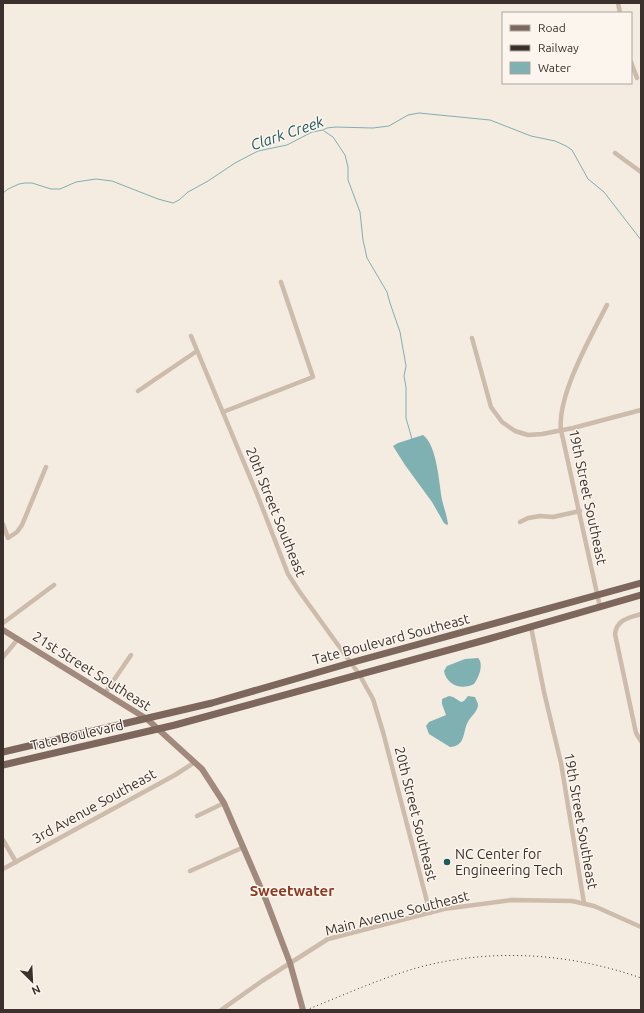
<svg xmlns="http://www.w3.org/2000/svg" width="644" height="1013" viewBox="0 0 644 1013" font-family="Ubuntu,sans-serif">
  <style>
    .water { fill: #7fb0b2 }
    .lines { fill: none; stroke-linecap: round; stroke-linejoin: round }
    .stream { stroke: #7fb0b2; stroke-width: 1 }
    .street { stroke: #cdbbac; stroke-width: 4.5 }
    .secondary { stroke: #a18a7d; stroke-width: 6 }
    .primary { stroke: #7d675c; stroke-width: 7 }
    .rail { stroke: #3b302b; stroke-width: 1; stroke-dasharray: 1 3; stroke-linecap: butt }
    .poi-dot { fill: #1f5a5e; stroke: #fbf5ee; stroke-width: 1.5 }
    .labels { text-anchor: middle; dominant-baseline: central; stroke-width: 3; stroke-linejoin: round; paint-order: stroke }
    .street-label { font-size: 14px; fill: #3b302b; stroke: #fbf5ee }
    .poi-label { font-size: 14px; fill: #3b302b; stroke: #fbf5ee; text-anchor: start }
    .water-label { font-size: 15px; font-style: italic; fill: #1f5a5e; stroke: #fbf5ee }
    .neighbourhood-label { font-size: 15px; font-weight: bold; fill: #8c3b22; stroke: #fbf5ee }
  </style>
  <rect width="100%" height="100%" fill="#f4ebe1"/>
  <g class="water">
    <path d="M 423,435 C 437,445 439,483 442,500 C 444,508 447,516 448,524 L 447,525 L 444,523 L 432,502 L 405,465 L 393,446 L 398,443 Z"/>
    <path d="M 478,658 C 484,664 479,677 474,684 C 462,690 447,686 444,671 L 447,666 L 465,659 Z"/>
    <path d="M 449,696 L 453,697 L 461,702 L 464,701 L 468,696 L 475,697 L 478,704 C 478,711 473,714 469,720 C 462,730 467,746 450,747 L 429,734 L 426,726 L 429,722 L 446,715 L 442,704 L 442,699 Z"/>
  </g>
  <g class="lines">
    <g class="stream">
      <path d="M 324,131 L 333,137 L 345,155 L 348,167 L 348,180 L 360,212 L 363,240 L 367,258 L 387,292 L 390,303 L 400,332 L 406,366 L 404,376 L 406,387 L 406,418 L 412,439"/>
      <path d="M 3,193 L 8,189 L 19,184 L 25,183 L 32,183 L 51,189 L 60,189 L 76,182 L 96,179 L 112,181 L 158,199 L 173,203 L 179,200 L 188,192 L 208,181 L 235,163 L 258,151 L 287,145 L 312,132 L 323,130 L 327,128 L 335,127 L 373,128 L 389,126 L 408,115 L 419,113 L 490,120 L 531,136 L 555,141 L 566,146 L 572,150 L 588,179 L 604,192 L 641,240"/>
    </g>
    <g class="street">
      <path d="M 618,3 L 620,13"/>
      <path d="M 631,62 L 637,78"/>
      <path d="M 615,153 L 641,172"/>
      <path d="M 191,336 L 257,494 L 288,574 L 299,591 L 359,674 L 373,699 L 383,732 L 430,913"/>
      <path d="M 472,338 L 491,407 L 502,422 L 515,431 L 528,435 L 542,434 L 573,428 L 641,410"/>
      <path d="M 138,391 L 197,351"/>
      <path d="M 223,412 L 313,377 L 281,282"/>
      <path d="M 520,522 L 528,518 L 540,516 L 553,517 L 580,511"/>
      <path d="M 3,524 L 8,538 L 17,532 L 22,525 L 46,467"/>
      <path d="M 600,607 L 561,430 C 557,396 591,336 607,305"/>
      <path d="M 641,614 C 629,618 617,619 615,634 L 636,733 L 641,741"/>
      <path d="M 3,623 L 54,585"/>
      <path d="M 531,627 L 544,692 L 561,763 L 584,903"/>
      <path d="M 3,657 L 18,639"/>
      <path d="M 105,693 L 131,655"/>
      <path d="M 197,816 L 224,803"/>
      <path d="M 3,840 L 16,862"/>
      <path d="M 3,869 L 175,775 L 195,762"/>
      <path d="M 190,871 L 244,847"/>
      <path d="M 221,1010 L 262,981 L 328,939 L 444,909 L 512,900 L 572,901 L 594,906 L 641,927"/>
    </g>
    <path class="secondary" d="M 3,630 L 147,719 L 202,769 L 224,803 L 266,900 L 290,963 L 303,1010"/>
    <g class="primary">
      <path d="M 3,752 L 212,703 L 350,663 L 641,583"/>
      <path d="M 3,765 L 175,725 L 485,640 L 641,595"/>
    </g>
    <path class="rail" d="M 306,1010 C 344,995 381,978 420,967 C 493,948 570,953 641,978"/>
  </g>
  <circle class="poi-dot" cx="447" cy="862" r="4"/>
  <g class="labels">
    <g class="street-label">
      <text transform="translate(588 497) rotate(78)">19th Street Southeast</text>
      <text transform="translate(276 512) rotate(68)">20th Street Southeast</text>
      <text transform="translate(391 639) rotate(-15)">Tate Boulevard Southeast</text>
      <text transform="translate(92 671) rotate(32)">21st Street Southeast</text>
      <text transform="translate(77 735) rotate(-13)">Tate Boulevard</text>
      <text transform="translate(94 806) rotate(-29)">3rd Avenue Southeast</text>
      <text transform="translate(416 814) rotate(76)">20th Street Southeast</text>
      <text transform="translate(581 821) rotate(80)">19th Street Southeast</text>
      <text transform="translate(397 913) rotate(-14)">Main Avenue Southeast</text>
    </g>
    <g class="poi-label">
      <text x="455" y="854">NC Center for<tspan x="455" dy="16">Engineering Tech</tspan></text>
    </g>
    <g class="water-label">
      <text transform="translate(287 133) rotate(-19)">Clark Creek</text>
    </g>
    <g class="neighbourhood-label">
      <text x="292" y="890">Sweetwater</text>
    </g>
  </g>
  <rect width="644" height="1013" fill="none" stroke="#3b302b" stroke-width="8"/>
  <rect x="502" y="12" width="130" height="72" fill="#fbf5ee" stroke="#aea6a0"/>
  <rect x="510" y="25" width="20" height="6" fill="#7d675c" stroke="#aea6a0"/>
  <text x="538" y="32" font-size="12" fill="#3b302b">Road</text>
  <rect x="510" y="45" width="20" height="6" fill="#3b302b" stroke="#aea6a0"/>
  <text x="538" y="52" font-size="12" fill="#3b302b">Railway</text>
  <rect x="510" y="62" width="20" height="12" fill="#7fb0b2" stroke="#aea6a0"/>
  <text x="538" y="72" font-size="12" fill="#3b302b">Water</text>
  <g transform="translate(32 981) rotate(156)" stroke="#fbf5ee" stroke-width="3" paint-order="stroke">
  <path d="M0-3L7 15L0 10L-7 15Z" fill="#3b302b"/>
  <text y="-6" font-size="11" font-weight="bold" text-anchor="middle" fill="#3b302b">N</text>
  </g>
</svg>
